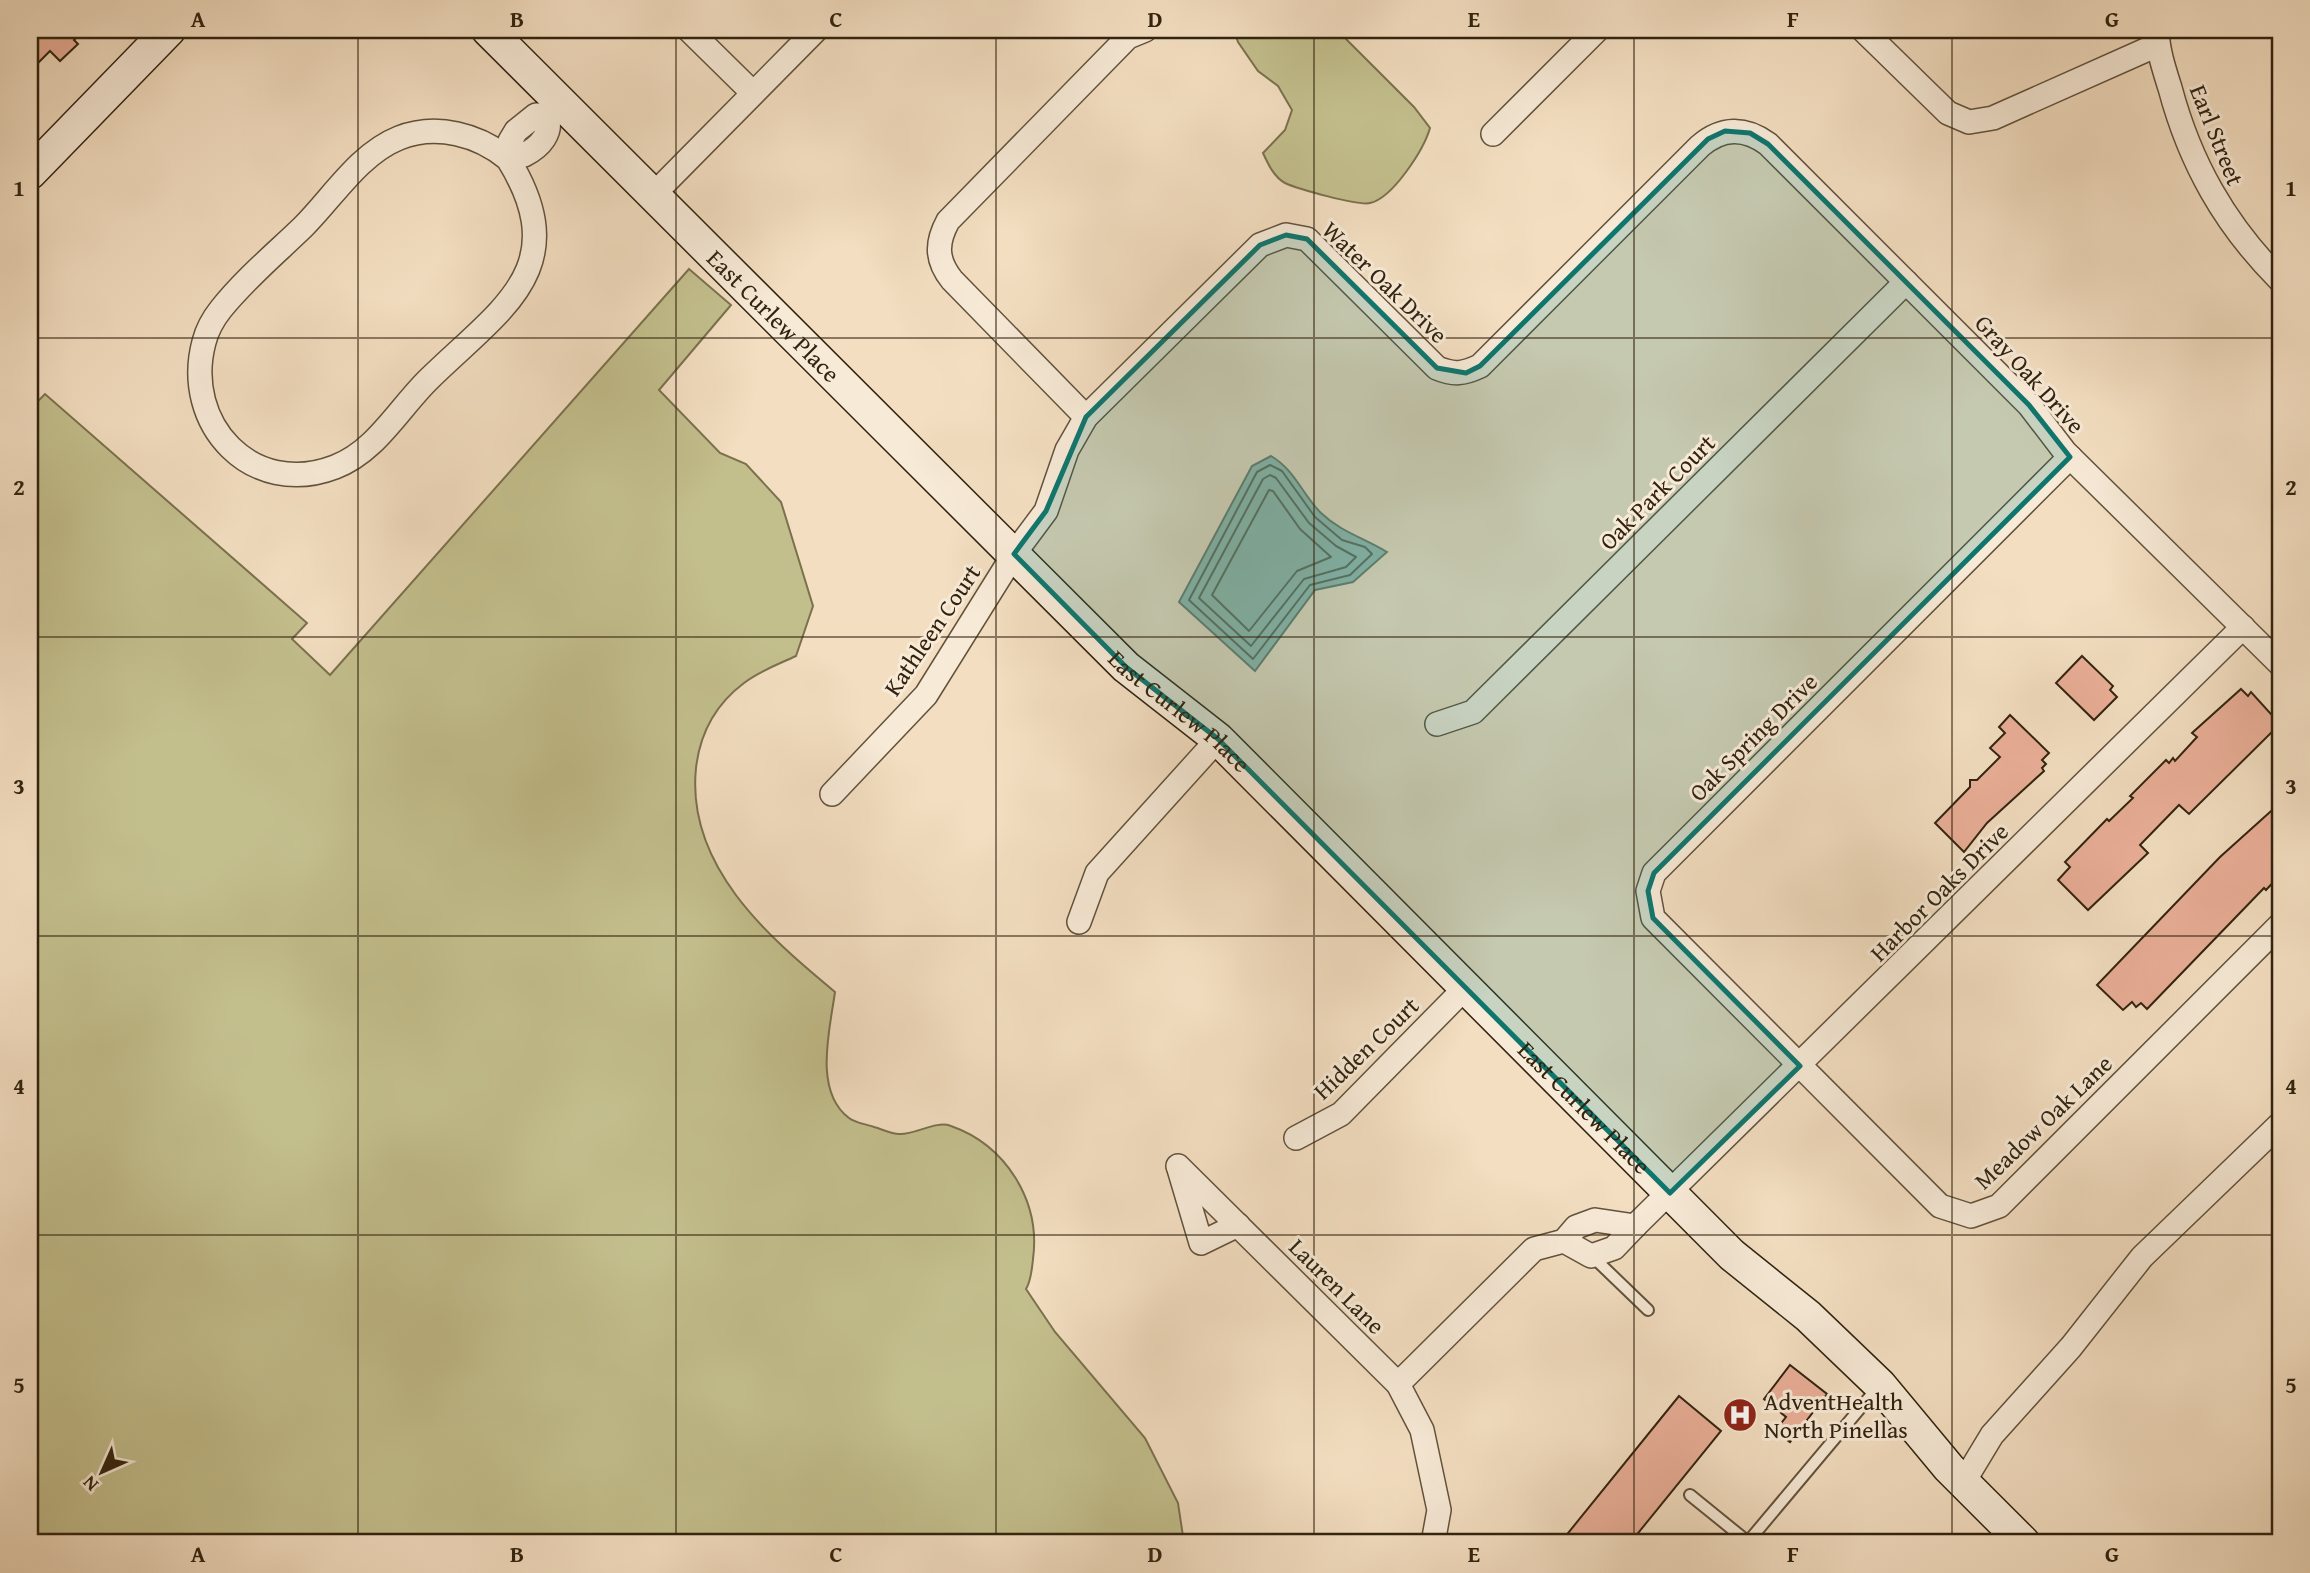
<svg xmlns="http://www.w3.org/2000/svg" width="2310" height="1573" viewBox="0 0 2310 1573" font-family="'Gentium Book Plus',serif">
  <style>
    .green { fill: #c3bf8d; stroke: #7a714e; stroke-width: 2 }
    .water { fill: #9cbcaf; stroke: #717f6f; stroke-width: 2 }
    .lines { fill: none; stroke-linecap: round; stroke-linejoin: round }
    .shore { stroke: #66705f; stroke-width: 2 }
    .building { fill: #eaaf98; stroke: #31230f; stroke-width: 2 }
    .lane-casing { stroke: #62523c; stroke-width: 14 }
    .street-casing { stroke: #62523c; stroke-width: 26 }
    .secondary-casing { stroke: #31230f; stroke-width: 35 }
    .lane { stroke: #f7ead7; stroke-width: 10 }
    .street { stroke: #f7ead7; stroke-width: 23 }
    .secondary { stroke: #f7ead7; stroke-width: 32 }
    .marked { fill: #0f766e; fill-opacity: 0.2; stroke: #0f766e; stroke-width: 5; stroke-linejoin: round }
    .grid { fill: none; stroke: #31230f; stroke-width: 2; stroke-opacity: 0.55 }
    .labels { text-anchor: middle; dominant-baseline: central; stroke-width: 6; stroke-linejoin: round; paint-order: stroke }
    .street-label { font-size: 24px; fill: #31230f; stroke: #f7ead7 }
    .poi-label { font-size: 24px; fill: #31230f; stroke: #f7ead7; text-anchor: start }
    .neatline { fill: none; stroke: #31230f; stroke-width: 2.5 }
    .grid-label { font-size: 23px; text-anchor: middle; font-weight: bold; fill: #31230f }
  </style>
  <rect width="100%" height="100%" fill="#f3dec1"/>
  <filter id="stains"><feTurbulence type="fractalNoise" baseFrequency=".00286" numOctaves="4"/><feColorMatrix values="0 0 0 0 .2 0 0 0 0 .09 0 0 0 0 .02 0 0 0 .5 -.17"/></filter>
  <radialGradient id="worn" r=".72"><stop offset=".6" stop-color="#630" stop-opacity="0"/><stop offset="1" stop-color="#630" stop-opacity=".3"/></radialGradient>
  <g class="green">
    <path d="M 1234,30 L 1337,30 L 1414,107 L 1430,128 C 1424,149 1393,198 1370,203 C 1358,206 1298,189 1285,183 C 1274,177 1268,164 1263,153 L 1285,130 L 1292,110 L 1278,86 L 1258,71 L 1238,42 Z"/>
    <path d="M 689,269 L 731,305 L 659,390 L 720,453 L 746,464 L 781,502 L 813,606 L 796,656 C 779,664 759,671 744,683 C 716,704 700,733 696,768 C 686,865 766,935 835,992 C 830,1029 813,1091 849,1118 C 855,1123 866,1124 874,1127 C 882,1129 891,1134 899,1134 C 915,1135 936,1120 951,1126 C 1005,1145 1041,1200 1033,1259 C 1032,1269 1031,1281 1026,1289 L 1055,1332 L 1145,1438 L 1178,1503 L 1184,1543 L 30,1543 L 30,409 L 45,394 L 307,623 L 292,639 L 330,675 Z"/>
  </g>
  <path class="water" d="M 1271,456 C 1295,470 1302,494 1321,513 C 1341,532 1364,538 1387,552 L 1353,582 L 1315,590 L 1255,671 L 1179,602 L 1252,466 Z"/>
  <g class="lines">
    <g class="shore">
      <path d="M 1270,465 L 1282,471 L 1315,517 L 1342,540 L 1365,547 L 1372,554 L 1350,575 L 1310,585 L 1253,659 L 1189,600 L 1257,472 Z"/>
      <path d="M 1270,475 L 1276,478 L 1309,523 L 1336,546 L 1356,557 L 1346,567 L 1304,579 L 1251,646 L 1199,598 L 1263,479 Z"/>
      <path d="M 1269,490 L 1273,491 L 1300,529 L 1331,557 L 1297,571 L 1249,631 L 1212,595 Z"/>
    </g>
  </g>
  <g class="building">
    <path d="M 30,30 L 84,30 L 74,40 L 78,44 L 60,61 L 50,51 L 30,71 Z"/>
    <path d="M 2082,656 L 2113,686 L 2110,690 L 2117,697 L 2094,720 L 2056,683 Z"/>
    <path d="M 2241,689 L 2248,696 L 2251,692 L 2280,724 L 2189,814 L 2179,805 L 2140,845 L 2148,853 L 2088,910 L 2058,880 L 2070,867 L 2065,862 L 2107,819 L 2109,821 L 2133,798 L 2130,796 L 2166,760 L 2169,763 L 2173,758 L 2175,761 L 2197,737 L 2192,733 Z"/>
    <path d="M 2010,715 L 2049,753 L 2042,760 L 2046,764 L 2042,768 L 2044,771 L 1987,823 L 1964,852 L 1935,823 L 1970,787 L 1970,780 L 1977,780 L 2000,757 L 1990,748 L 2005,733 L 1999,727 Z"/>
    <path d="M 2280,803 L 2280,875 L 2266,890 L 2264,888 L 2147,1009 L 2141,1003 L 2136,1007 L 2132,1002 L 2123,1010 L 2097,985 L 2220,857 Z"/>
    <path d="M 1790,1365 L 1827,1394 L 1790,1442 L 1775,1431 L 1786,1417 L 1764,1399 Z"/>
    <path d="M 1679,1396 L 1721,1431 L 1630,1543 L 1560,1543 Z"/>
  </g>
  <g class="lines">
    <g class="lane-casing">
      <g id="lane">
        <path d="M 1592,1256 L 1648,1310"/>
        <path d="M 1690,1495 L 1748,1542"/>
        <path d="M 1747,1543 L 1878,1387"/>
      </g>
    </g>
    <g class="street-casing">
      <g id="street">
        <path d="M 689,30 L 753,93"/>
        <path d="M 1863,30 L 1948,113 L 1969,122 L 1993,118 L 2157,45"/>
        <path d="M 2157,31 C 2158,51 2164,69 2170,88 C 2190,163 2225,225 2280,280"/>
        <path d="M 546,115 C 554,132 540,147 524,155 L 515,151 L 510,141 L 516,131 L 536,115 L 546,115 L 559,102"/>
        <path d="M 1493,134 L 1597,30"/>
        <path d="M 508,159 C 576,269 500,309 427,381 C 398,410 375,452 335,467 C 252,499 182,424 204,342 C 207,330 213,319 221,309 C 245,279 275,254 303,227 C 333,197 359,154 399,138 C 437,123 479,135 508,159 L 515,151"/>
        <path d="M 653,195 L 816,30"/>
        <path d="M 1086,417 L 952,280 C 936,260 936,243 948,221 L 1128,37 L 1145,30"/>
        <path d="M 2070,457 L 1654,873 L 1648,891 L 1653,918 L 1940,1206 L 1971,1216 L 1999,1206 L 2280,925"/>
        <path d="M 1437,724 L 1473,712 L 1906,282"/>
        <path d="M 832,794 L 926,695 L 1014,554 L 1046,511 L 1067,450 L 1086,417 L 1260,245 L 1286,235 L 1307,239 L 1437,368 C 1454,375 1463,374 1480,366 L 1700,146 C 1722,127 1745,127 1768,144 L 2029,405 L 2065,452 L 2280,664"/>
        <path d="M 1079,922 L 1097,873 L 1218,739"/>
        <path d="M 1296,1138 L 1341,1114 L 1466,987"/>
        <path d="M 1178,1166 L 1398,1384 L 1422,1430 L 1439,1510 L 1433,1543"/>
        <path d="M 1179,1169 L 1201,1243 L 1238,1225"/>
        <path d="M 1564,1241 L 1591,1256 L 1614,1248 L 1635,1226"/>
        <path d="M 1398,1384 L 1534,1249 L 1564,1241 L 1576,1227 L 1595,1220 L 1635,1226 L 2243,627"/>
        <path d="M 1963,1483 L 1992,1435 L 2071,1347 L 2142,1257 L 2280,1124"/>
      </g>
    </g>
    <g class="secondary-casing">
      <g id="secondary">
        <path id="s1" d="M 488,30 L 1126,667 L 1218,739 L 1732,1255 L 1808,1316 L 1880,1385 L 1949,1468 L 2024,1543"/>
        <path d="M 30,173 L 169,30"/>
      </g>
    </g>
    <use href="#lane" class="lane"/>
    <use href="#street" class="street"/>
    <use href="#secondary" class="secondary"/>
  </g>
  <path class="marked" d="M 1725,131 L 1750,133 L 1768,144 L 2029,405 L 2070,457 L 1654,873 L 1648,891 L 1653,918 L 1800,1066 L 1670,1193 L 1218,739 L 1126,667 L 1014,554 L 1046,511 L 1086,417 L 1260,245 L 1286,235 L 1307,239 L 1437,368 L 1466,373 L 1480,366 L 1708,139 Z"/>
  <path class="grid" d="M 358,30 L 358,1543M 676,30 L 676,1543M 996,30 L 996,1543M 1314,30 L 1314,1543M 1634,30 L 1634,1543M 1952,30 L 1952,1543M 30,338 L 2280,338M 30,637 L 2280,637M 30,936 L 2280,936M 30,1235 L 2280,1235"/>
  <defs>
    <g id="hospital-disc" transform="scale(1.75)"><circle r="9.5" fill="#8f2418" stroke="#f7ead7"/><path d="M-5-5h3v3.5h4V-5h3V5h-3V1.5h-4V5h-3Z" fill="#fff"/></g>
  </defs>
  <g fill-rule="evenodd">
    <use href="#hospital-disc" x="1740" y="1415"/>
  </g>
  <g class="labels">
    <g class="street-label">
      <text transform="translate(2217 135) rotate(68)">Earl Street</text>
      <text transform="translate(1385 282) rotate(44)">Water Oak Drive</text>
      <text stroke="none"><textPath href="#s1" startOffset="404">East Curlew Place</textPath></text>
      <text transform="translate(2030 374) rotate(48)">Gray Oak Drive</text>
      <text transform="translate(1657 492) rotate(-45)">Oak Park Court</text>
      <text transform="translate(932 630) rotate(-56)">Kathleen Court</text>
      <text stroke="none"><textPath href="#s1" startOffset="971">East Curlew Place</textPath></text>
      <text transform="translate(1753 737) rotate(-45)">Oak Spring Drive</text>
      <text transform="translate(1939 892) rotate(-45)">Harbor Oaks Drive</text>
      <text transform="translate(1366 1048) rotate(-44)">Hidden Court</text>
      <text stroke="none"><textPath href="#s1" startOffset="1538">East Curlew Place</textPath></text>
      <text transform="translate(2043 1122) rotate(-44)">Meadow Oak Lane</text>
      <text transform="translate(1337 1286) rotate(45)">Lauren Lane</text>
    </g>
    <g class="poi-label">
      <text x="1764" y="1401">AdventHealth<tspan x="1764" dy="28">North Pinellas</tspan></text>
    </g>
  </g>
  <rect width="2310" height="1573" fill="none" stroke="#f3dec1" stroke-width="77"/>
  <g transform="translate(102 1472) rotate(225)" stroke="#f7ead7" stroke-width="5" paint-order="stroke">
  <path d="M0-5L12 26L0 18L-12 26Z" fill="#31230f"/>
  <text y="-10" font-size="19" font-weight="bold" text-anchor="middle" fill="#31230f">N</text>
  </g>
  <rect x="38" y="38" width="2234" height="1496" class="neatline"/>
  <g class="grid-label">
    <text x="198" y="27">A</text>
    <text x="517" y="27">B</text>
    <text x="836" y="27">C</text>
    <text x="1155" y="27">D</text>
    <text x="1474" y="27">E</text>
    <text x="1793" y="27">F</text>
    <text x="2112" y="27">G</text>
    <text x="19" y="196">1</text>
    <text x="2291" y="196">1</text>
    <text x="19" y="495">2</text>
    <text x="2291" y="495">2</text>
    <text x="19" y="794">3</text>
    <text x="2291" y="794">3</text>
    <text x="19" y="1094">4</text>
    <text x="2291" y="1094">4</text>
    <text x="19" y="1393">5</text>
    <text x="2291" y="1393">5</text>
    <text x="198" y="1562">A</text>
    <text x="517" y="1562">B</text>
    <text x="836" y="1562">C</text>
    <text x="1155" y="1562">D</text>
    <text x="1474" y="1562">E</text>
    <text x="1793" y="1562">F</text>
    <text x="2112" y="1562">G</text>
  </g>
  <rect width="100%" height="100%" filter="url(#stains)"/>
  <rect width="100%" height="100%" fill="url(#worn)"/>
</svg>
